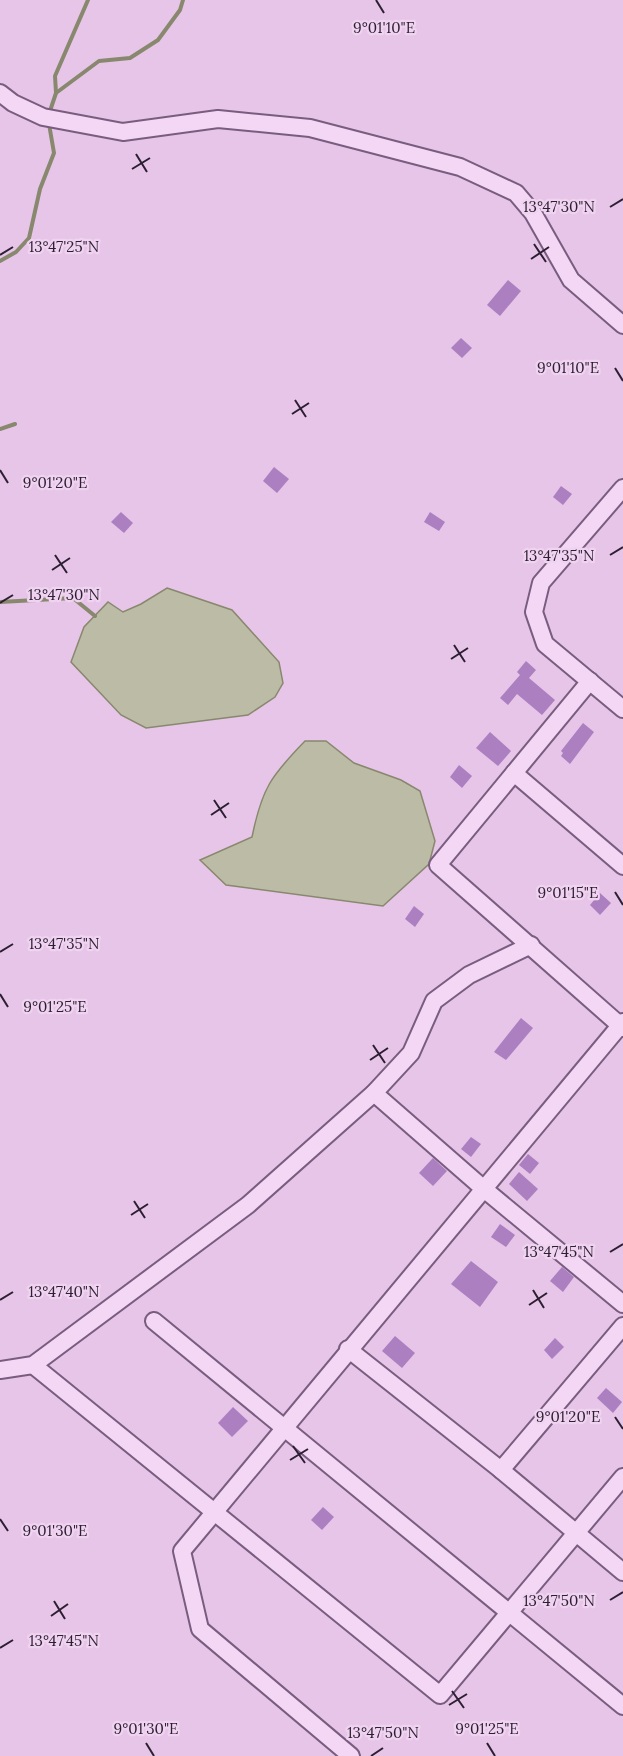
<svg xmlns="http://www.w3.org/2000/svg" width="623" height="1756" viewBox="0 0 623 1756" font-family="Lora,serif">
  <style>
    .water { fill: #bcbba6; stroke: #88886e; stroke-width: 1.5 }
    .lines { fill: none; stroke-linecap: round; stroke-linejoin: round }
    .stream { stroke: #88886e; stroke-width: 4 }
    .building { fill: #ac7fc1 }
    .minor-casing { stroke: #795d80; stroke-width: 20 }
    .minor { stroke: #f3d7f4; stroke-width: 16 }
    .ticks { fill: none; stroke: #2d1f32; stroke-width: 2 }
    .ticks-label { font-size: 15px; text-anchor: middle; fill: #2d1f32; stroke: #f0d3f0; stroke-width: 4.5; stroke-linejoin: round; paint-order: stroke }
  </style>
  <rect width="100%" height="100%" fill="#e7c5e8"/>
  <g class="water">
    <path d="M 167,588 L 232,610 L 279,662 L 283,683 L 275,697 L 248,715 L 146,728 L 121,715 L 71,662 L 84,627 L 108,602 L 123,612 L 141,604 Z"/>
    <path d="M 305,741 L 326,741 L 354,763 L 401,780 L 420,791 L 435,841 L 429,864 L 383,906 L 226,885 L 200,860 L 252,837 C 262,788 271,776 305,741 Z"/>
  </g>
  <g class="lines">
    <g class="stream">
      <path d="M 56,93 L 55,76 L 88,0"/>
      <path d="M 49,114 L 56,93 L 99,61 L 130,58 L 158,40 L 180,10 L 183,0"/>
      <path d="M 0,261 L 16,252 L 29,238 L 40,189 L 54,153 L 49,124"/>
      <path d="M 0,429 L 15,424"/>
      <path d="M 0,602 L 73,598 L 95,616"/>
    </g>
  </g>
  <g class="building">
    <path d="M 508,280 L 521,291 L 500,316 L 487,305 Z"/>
    <path d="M 461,338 L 472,348 L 462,358 L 451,348 Z"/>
    <path d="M 274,467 L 289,479 L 277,493 L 263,481 Z"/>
    <path d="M 561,486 L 572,494 L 563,505 L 553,497 Z"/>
    <path d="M 121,512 L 133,523 L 124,533 L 111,522 Z"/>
    <path d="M 430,512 L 445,522 L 439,531 L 424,522 Z"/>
    <path d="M 526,661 L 536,670 L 529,678 L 555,700 L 542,715 L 517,694 L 508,705 L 500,698 L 520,675 L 517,672 Z"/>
    <path d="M 583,723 L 594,732 L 570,764 L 561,756 L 563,753 L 561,751 Z"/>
    <path d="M 490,732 L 511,751 L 498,766 L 476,748 Z"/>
    <path d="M 459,765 L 472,776 L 462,788 L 450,777 Z"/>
    <path d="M 600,893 L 611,903 L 600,915 L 590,905 Z"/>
    <path d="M 414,906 L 424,914 L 415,927 L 405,919 Z"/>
    <path d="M 521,1018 L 533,1028 L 506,1060 L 494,1052 Z"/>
    <path d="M 471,1137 L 481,1144 L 471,1157 L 461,1149 Z"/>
    <path d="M 528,1154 L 539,1163 L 530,1174 L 519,1165 Z"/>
    <path d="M 433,1158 L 447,1171 L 433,1186 L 419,1173 Z"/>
    <path d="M 519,1172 L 538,1189 L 527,1201 L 509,1184 Z"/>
    <path d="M 500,1224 L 515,1235 L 506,1247 L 491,1237 Z"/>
    <path d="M 471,1261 L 498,1282 L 480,1307 L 451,1284 Z"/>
    <path d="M 562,1267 L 574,1277 L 563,1292 L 550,1281 Z"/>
    <path d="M 395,1336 L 415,1353 L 402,1368 L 382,1351 Z"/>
    <path d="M 555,1338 L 564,1347 L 552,1359 L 544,1350 Z"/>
    <path d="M 606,1388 L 622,1402 L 613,1413 L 597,1398 Z"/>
    <path d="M 233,1407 L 248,1421 L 232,1437 L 218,1423 Z"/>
    <path d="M 323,1507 L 334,1517 L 322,1530 L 311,1520 Z"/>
  </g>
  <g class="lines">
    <g class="minor-casing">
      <g id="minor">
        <path d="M 0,93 L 13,103 L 43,117 L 123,132 L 218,119 L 310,128 L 460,167 L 516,193 L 533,213 L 571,280 L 623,325"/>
        <path d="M 623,488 L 541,583 L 534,612 L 545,644 L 623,709"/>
        <path d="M 590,681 L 438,865 L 623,1028"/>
        <path d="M 514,773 L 623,866"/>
        <path d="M 374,1093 L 484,1189 L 623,1304"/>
        <path d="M 154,1321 L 623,1706"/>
        <path d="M 348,1349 L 501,1470 L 623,1572"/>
        <path d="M 33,1365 L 440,1695 L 623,1477"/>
        <path d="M 0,1370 L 33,1365 L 248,1205 L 374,1093 L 411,1053 L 434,1001 L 469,975 L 531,945"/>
        <path d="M 501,1470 L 623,1326"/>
        <path d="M 351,1756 L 200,1629 L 182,1551 L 623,1022"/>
      </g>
    </g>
    <use href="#minor" class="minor"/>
  </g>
  <path class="ticks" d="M 376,0 L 384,13M 136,154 L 147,172M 132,169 L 150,158M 610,207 L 623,199M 534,244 L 546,262M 0,255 L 13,247M 531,259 L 549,247M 615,368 L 623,381M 295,400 L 306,417M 292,414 L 309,403M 0,470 L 8,483M 55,555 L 67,573M 610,555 L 623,547M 52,570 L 70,558M 0,603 L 13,595M 454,645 L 465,662M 451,659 L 468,648M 214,800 L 226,818M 211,815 L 229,803M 615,892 L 623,905M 0,952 L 13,944M 0,994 L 8,1007M 373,1045 L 385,1063M 370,1060 L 388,1048M 134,1201 L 145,1218M 131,1215 L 148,1204M 610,1252 L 623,1244M 533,1290 L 544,1308M 0,1300 L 13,1292M 529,1305 L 547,1293M 615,1417 L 623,1429M 293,1446 L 305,1463M 290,1460 L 308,1449M 0,1519 L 8,1531M 610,1600 L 623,1592M 54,1601 L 65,1619M 51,1616 L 68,1604M 0,1648 L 13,1640M 452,1691 L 464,1708M 449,1705 L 467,1694M 146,1743 L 154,1756M 487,1743 L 495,1756M 371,1756 L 383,1748"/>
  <g class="ticks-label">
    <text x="384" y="33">9°01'10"E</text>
    <text x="559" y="212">13°47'30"N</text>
    <text x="64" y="252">13°47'25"N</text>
    <text x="568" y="373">9°01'10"E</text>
    <text x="55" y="488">9°01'20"E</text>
    <text x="559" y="561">13°47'35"N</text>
    <text x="64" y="600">13°47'30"N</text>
    <text x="568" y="898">9°01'15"E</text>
    <text x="64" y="949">13°47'35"N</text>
    <text x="55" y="1012">9°01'25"E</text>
    <text x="559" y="1257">13°47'45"N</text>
    <text x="64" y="1297">13°47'40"N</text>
    <text x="568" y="1422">9°01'20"E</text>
    <text x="55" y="1536">9°01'30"E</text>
    <text x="559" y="1606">13°47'50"N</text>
    <text x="64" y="1646">13°47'45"N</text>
    <text x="146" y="1734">9°01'30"E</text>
    <text x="487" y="1734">9°01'25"E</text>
    <text x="383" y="1738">13°47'50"N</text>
  </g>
</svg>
